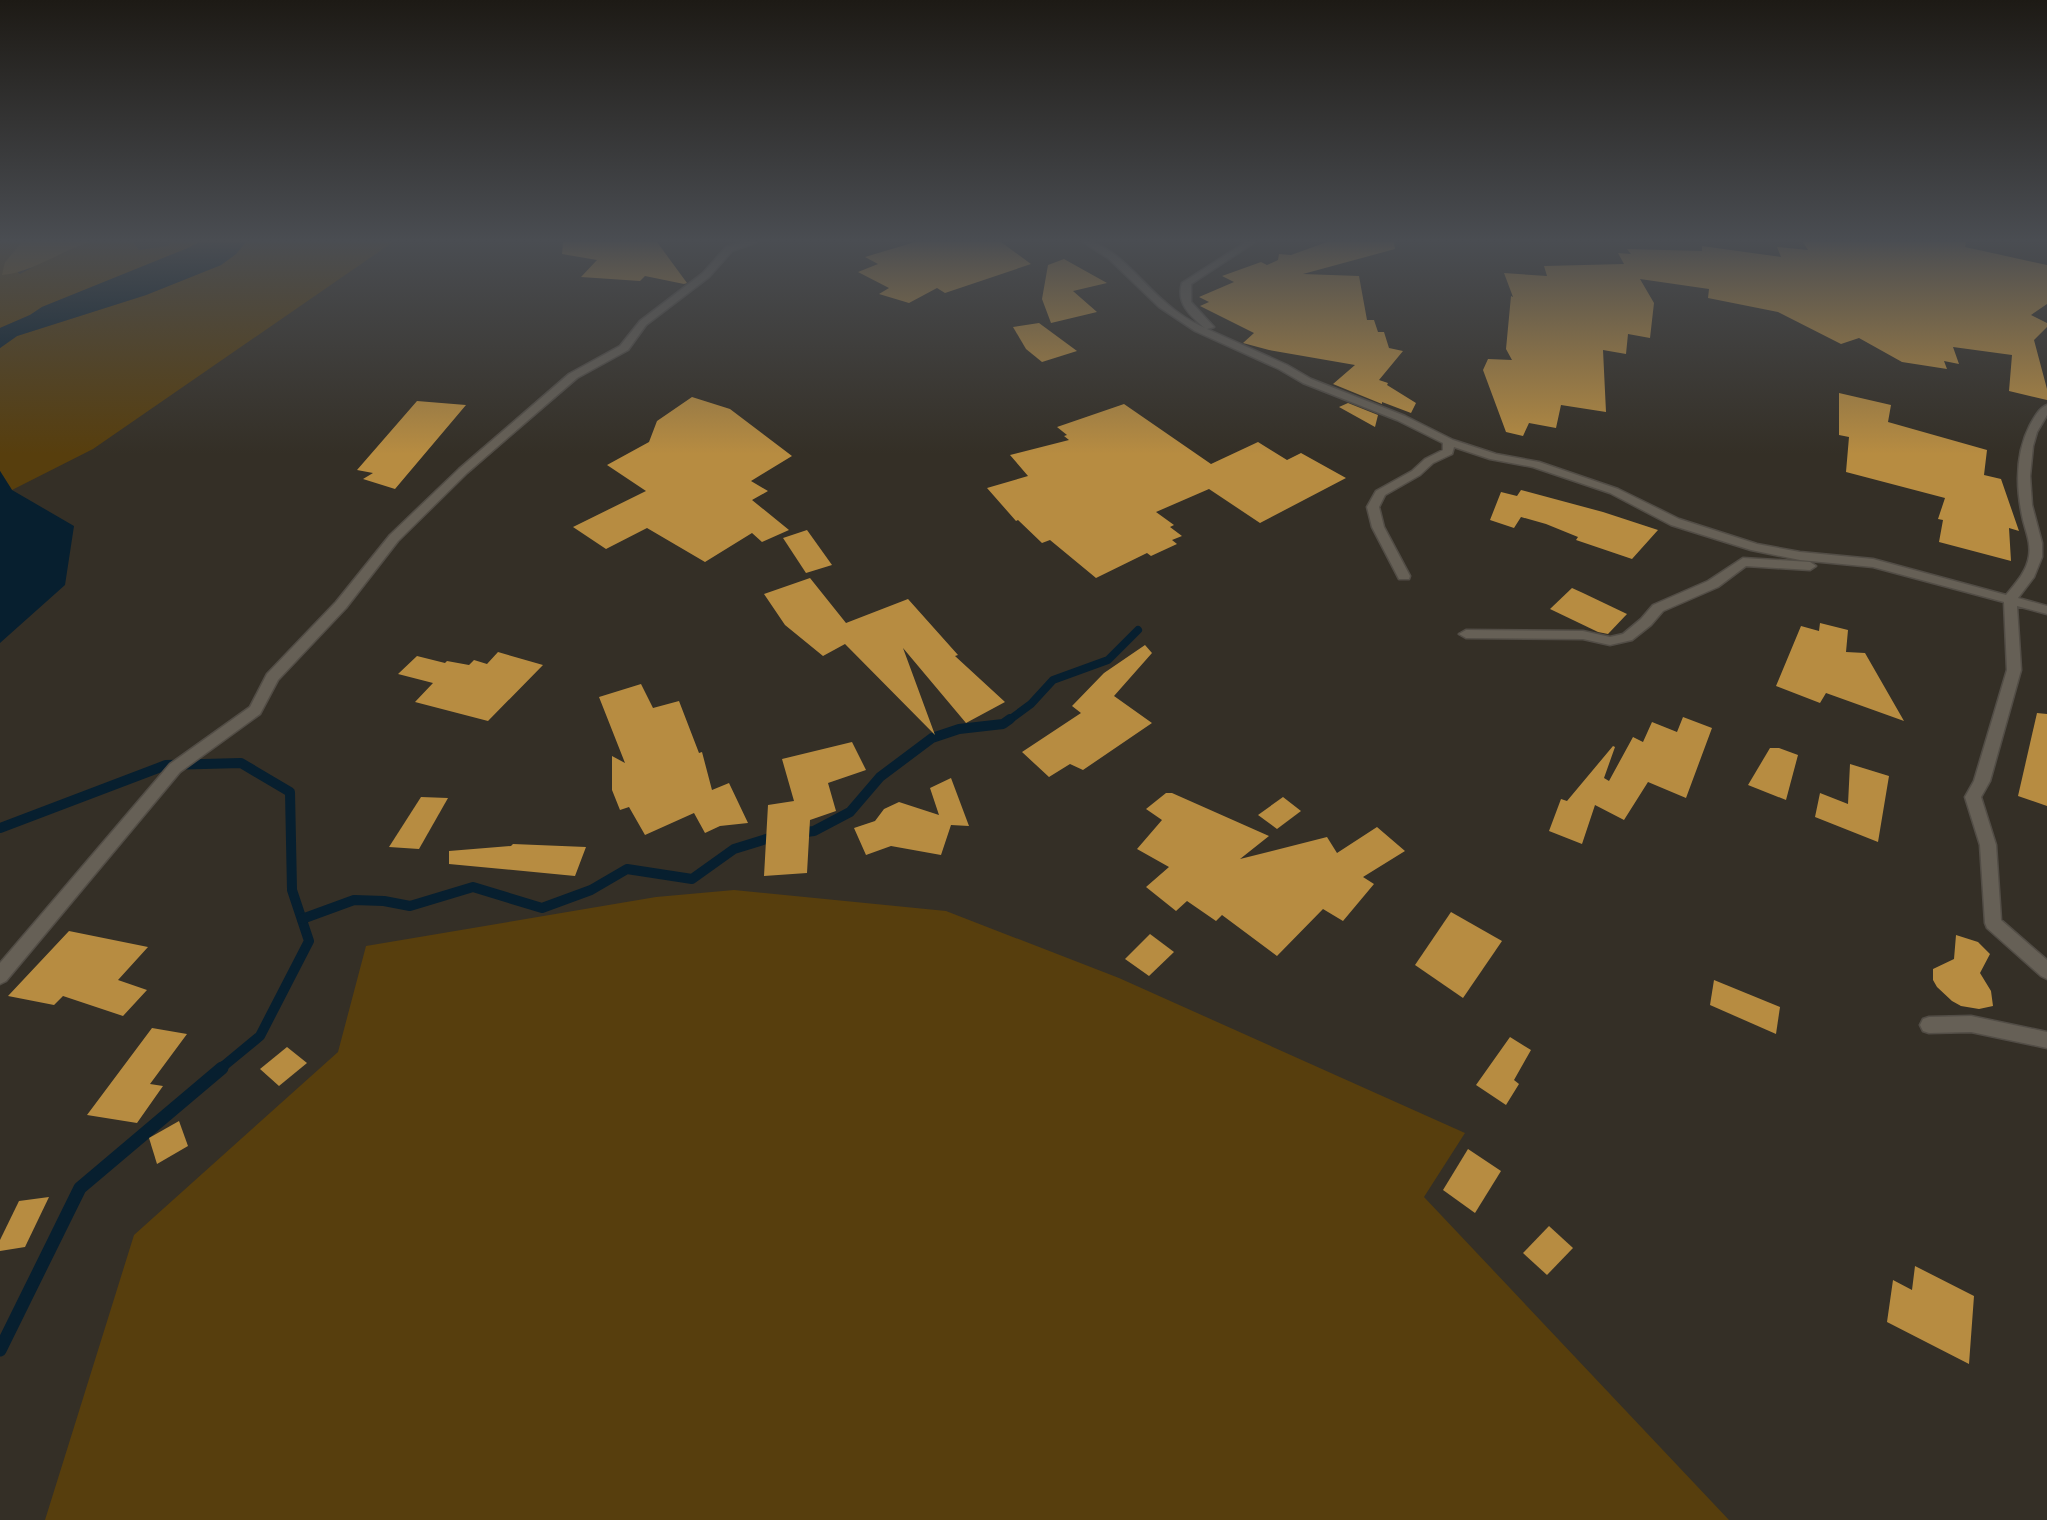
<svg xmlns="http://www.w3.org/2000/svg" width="2047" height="1520" viewBox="0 0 2047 1520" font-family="Signika,sans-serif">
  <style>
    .green { fill: #573e0d }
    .forest { fill: #76571c }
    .water { fill: #071f2f }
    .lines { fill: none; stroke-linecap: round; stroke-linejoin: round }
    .stream-far2 { stroke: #071f2f; stroke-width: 8 }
    .stream-far1 { stroke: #071f2f; stroke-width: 10 }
    .stream { stroke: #071f2f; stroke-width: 13 }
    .building { fill: #b78c41 }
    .street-casing { stroke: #524d46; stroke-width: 3 }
    .street { fill: #666056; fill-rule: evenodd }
  </style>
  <rect width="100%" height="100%" fill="#342f26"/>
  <g class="green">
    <path d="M 0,242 L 22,242 L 5,262 L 20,274 L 71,247 L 90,242 L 133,242 L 139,250 L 168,246 L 170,242 L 199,242 L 188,248 L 42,307 L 30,315 L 0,328 Z"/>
    <path d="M 246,242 L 393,242 L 93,449 L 12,490 L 0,471 L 0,348 L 17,336 L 146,295 L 221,265 L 236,254 Z"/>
    <path d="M 734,890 L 946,911 L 1119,978 L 1465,1133 L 1424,1197 L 1729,1520 L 45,1520 L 134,1235 L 338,1052 L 366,946 L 656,897 Z"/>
  </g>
  <path class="forest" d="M 22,242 L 90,242 C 60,251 34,272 2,275 L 5,262 Z"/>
  <g class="water">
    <path d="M 199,242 L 246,242 L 236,254 L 221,265 L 146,295 L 17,336 L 0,348 L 0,328 L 30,315 L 42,307 L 188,248 Z"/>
    <path d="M 0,471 L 12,490 L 74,526 L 65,585 L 0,643 Z"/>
  </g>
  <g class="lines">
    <path class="stream-far2" d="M 1008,721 L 1031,704 L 1053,680 L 1108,660 L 1138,630"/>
    <g class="stream-far1">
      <path d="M 0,828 L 166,765 L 241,763 L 290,792 L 292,890 L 309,941 L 260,1036 L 220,1069"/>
      <path d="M 798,833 L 814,831 L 850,812 L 880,777 L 932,738 L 959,729 L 1003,724 L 1010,719"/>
      <path d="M 302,919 L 354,900 L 384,901 L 410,906 L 473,887 L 542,908 L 591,890 L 627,869 L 692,879 L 734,849 L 776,836"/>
    </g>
    <path class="stream" d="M 0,1350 L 80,1188 L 222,1068"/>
  </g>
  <g class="building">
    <path d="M 563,242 L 657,242 L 687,283 L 684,284 L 645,276 L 640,281 L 581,277 L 597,260 L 562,254 Z"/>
    <path d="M 915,242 L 1001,242 L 1031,264 L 945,293 L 937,288 L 909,303 L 879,294 L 889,288 L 858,272 L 878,264 L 865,257 Z"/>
    <path d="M 1327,242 L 1394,242 L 1395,249 L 1303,274 L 1359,276 L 1367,320 L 1374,320 L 1378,332 L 1384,332 L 1389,348 L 1403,351 L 1379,380 L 1388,383 L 1387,385 L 1416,403 L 1411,413 L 1382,402 L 1382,404 L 1333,384 L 1355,365 L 1269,350 L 1243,343 L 1254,333 L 1200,306 L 1209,302 L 1199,297 L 1234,282 L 1222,276 L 1261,262 L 1267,265 L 1278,260 L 1279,254 L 1291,255 Z"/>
    <path d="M 1803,242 L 1966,242 L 1965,247 L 2047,265 L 2047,304 L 2031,315 L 2047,323 L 2047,327 L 2034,340 L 2047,389 L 2047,400 L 2009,391 L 2012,355 L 1953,347 L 1959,364 L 1944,361 L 1947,369 L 1902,362 L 1859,338 L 1841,344 L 1778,312 L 1708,298 L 1709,289 L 1640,279 L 1654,303 L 1650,338 L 1628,334 L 1626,354 L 1603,350 L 1606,412 L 1561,405 L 1556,428 L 1529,423 L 1523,436 L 1506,432 L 1483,370 L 1488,359 L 1512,360 L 1506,349 L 1511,296 L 1513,297 L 1504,273 L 1547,276 L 1544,266 L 1624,264 L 1618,253 L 1631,254 L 1627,249 L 1702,251 L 1702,246 L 1781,257 L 1777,247 L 1808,250 Z"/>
    <path d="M 1064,259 L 1107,283 L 1073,291 L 1097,312 L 1051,323 L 1042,299 L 1048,265 Z"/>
    <path d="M 1039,323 L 1077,351 L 1042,362 L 1026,349 L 1013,327 Z"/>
    <path d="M 1839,393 L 1891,405 L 1888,422 L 1987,450 L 1984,475 L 2001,479 L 2019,531 L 2009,528 L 2011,561 L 1939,542 L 1943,520 L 1938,519 L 1945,498 L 1846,472 L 1849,437 L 1839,435 Z"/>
    <path d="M 692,397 L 730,409 L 792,456 L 751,481 L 768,491 L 752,500 L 789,530 L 762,542 L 752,533 L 705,562 L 647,528 L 606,549 L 573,527 L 646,491 L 607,465 L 649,442 L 657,421 Z"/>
    <path d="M 417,401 L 466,405 L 395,489 L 363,479 L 373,473 L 357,470 Z"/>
    <path d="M 1348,403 L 1378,415 L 1375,427 L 1339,407 Z"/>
    <path d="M 1124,404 L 1211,464 L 1258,442 L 1287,460 L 1301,453 L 1346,478 L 1260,523 L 1209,489 L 1156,512 L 1174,525 L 1170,527 L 1182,536 L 1172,540 L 1177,544 L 1151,556 L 1147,553 L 1096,578 L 1050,540 L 1042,543 L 1018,520 L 1016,521 L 987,488 L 1028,476 L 1010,455 L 1069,440 L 1064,436 L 1067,435 L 1057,427 Z"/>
    <path d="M 1521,490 L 1603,512 L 1658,530 L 1632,559 L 1576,540 L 1578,537 L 1546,524 L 1521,517 L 1514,528 L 1490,520 L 1501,492 L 1517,496 Z"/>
    <path d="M 807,530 L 832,565 L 806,573 L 783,538 Z"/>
    <path d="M 810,578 L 846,623 L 908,599 L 958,655 L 955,656 L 1005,702 L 966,723 L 903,648 L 935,735 L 845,644 L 823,656 L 785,625 L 764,594 Z"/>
    <path d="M 1572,588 L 1583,593 L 1627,614 L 1608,634 L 1598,632 L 1550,609 Z"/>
    <path d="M 1820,623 L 1848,630 L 1846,652 L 1865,653 L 1904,721 L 1826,693 L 1820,703 L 1776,686 L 1801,626 L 1819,631 Z"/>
    <path d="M 1145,645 L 1152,653 L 1114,696 L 1152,723 L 1083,770 L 1070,764 L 1049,777 L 1022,752 L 1081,713 L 1072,706 L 1104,673 Z"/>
    <path d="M 498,652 L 543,665 L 488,721 L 415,702 L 433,683 L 398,674 L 417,656 L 445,663 L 447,661 L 469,665 L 474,660 L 487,664 Z"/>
    <path d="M 641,684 L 653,708 L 679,701 L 699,753 L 702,752 L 712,790 L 729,783 L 748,823 L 720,826 L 705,833 L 694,813 L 645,835 L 629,807 L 620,810 L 612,790 L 612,756 L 625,763 L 599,697 Z"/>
    <path d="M 2037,713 L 2047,714 L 2047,806 L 2018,796 Z"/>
    <path d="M 1683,717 L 1712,728 L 1686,798 L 1648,782 L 1624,820 L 1595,805 L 1582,844 L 1549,831 L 1561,799 L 1567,801 L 1613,746 L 1615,747 L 1604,778 L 1609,781 L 1633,737 L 1643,742 L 1652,722 L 1677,732 Z"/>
    <path d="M 852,742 L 866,770 L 828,783 L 836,811 L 810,820 L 807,873 L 764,876 L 768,805 L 794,801 L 782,759 Z"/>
    <path d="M 1770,748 L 1779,748 L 1798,755 L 1786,800 L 1748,785 Z"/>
    <path d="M 1850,764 L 1889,776 L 1878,842 L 1815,817 L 1820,793 L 1848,804 Z"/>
    <path d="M 951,778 L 969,826 L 951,825 L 941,855 L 891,846 L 866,855 L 854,828 L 875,821 L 884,809 L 899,802 L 939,815 L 930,788 Z"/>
    <path d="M 1166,793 L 1172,793 L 1269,836 L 1240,859 L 1327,837 L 1337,853 L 1377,827 L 1405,851 L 1363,877 L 1374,884 L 1343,921 L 1323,909 L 1277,956 L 1222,915 L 1216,921 L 1187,901 L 1176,911 L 1146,887 L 1169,867 L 1137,849 L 1162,820 L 1146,809 Z"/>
    <path d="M 421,797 L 448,798 L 419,849 L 389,847 Z"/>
    <path d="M 1283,797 L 1301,811 L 1277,829 L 1258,815 Z"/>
    <path d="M 513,844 L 586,847 L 575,876 L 449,864 L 449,851 L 511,846 Z"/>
    <path d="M 1451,912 L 1502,941 L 1463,998 L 1415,965 Z"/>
    <path d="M 69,931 L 148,947 L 118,980 L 147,990 L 123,1016 L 63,996 L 54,1005 L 8,996 Z"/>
    <path d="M 1150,934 L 1174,952 L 1149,976 L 1125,959 Z"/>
    <path d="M 1956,935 L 1978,942 L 1990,954 L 1980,973 L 1991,991 L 1993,1006 L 1979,1009 L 1961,1006 L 1952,1001 L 1937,987 L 1933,980 L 1933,969 L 1954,959 Z"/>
    <path d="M 1714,980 L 1780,1007 L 1776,1034 L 1710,1005 Z"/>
    <path d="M 152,1028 L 187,1034 L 150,1084 L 163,1086 L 137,1123 L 87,1115 Z"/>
    <path d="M 1510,1037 L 1531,1050 L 1514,1080 L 1519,1084 L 1506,1105 L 1476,1085 Z"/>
    <path d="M 287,1047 L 307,1063 L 279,1086 L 260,1069 Z"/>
    <path d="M 179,1121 L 188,1146 L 157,1164 L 149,1138 Z"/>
    <path d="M 1468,1149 L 1501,1171 L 1475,1213 L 1443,1190 Z"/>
    <path d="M 49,1197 L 25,1247 L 0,1251 L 0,1240 L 19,1201 Z"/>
    <path d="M 1549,1226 L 1573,1248 L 1547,1275 L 1523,1253 Z"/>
    <path d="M 1915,1266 L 1974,1296 L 1969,1364 L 1887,1322 L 1893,1280 L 1912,1290 Z"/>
  </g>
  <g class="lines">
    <g class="street-casing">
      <g id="street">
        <path d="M 745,242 L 757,242 L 732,251 L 709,277 L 646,325 L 628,350 L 577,378 L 467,473 L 398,541 L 346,608 L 278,680 L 260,714 L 180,772 L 6,981 L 0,984 L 0,963 L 170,764 L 250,707 L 267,674 L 336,602 L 390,535 L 459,469 L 569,374 L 620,346 L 640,321 L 703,273 L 726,247 Z"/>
        <path d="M 1083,242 C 1112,240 1143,285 1165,302 C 1176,312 1191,322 1205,328 C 1190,316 1176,303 1182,283 L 1246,242 L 1255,242 L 1191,284 L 1191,302 L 1214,327 L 1207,329 L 1287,365 L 1311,379 L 1405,416 L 1453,440 L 1496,454 L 1539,462 L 1618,489 L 1679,519 L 1757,544 L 1800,552 L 1873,559 L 2006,595 C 2016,583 2027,571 2029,556 C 2031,543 2026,532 2023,520 C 2016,489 2015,454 2030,425 C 2034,418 2039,408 2047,405 L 2047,415 L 2037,432 L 2033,446 L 2030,476 L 2032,505 L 2042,543 L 2042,557 L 2034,577 L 2018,598 L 2047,606 L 2047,614 L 2017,606 L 2021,670 L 1990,781 L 1981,797 L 1996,845 L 2001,920 L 2047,960 L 2047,979 L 2041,976 L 1987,928 L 1985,923 L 1980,845 L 1965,797 L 1974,781 L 2007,670 L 2004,602 L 1873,567 L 1800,560 L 1751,550 L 1671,525 L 1610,493 L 1533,467 L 1490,459 L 1454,447 L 1452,454 L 1433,463 L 1420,475 L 1385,495 L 1379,507 L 1384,527 L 1410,576 L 1409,579 L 1399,579 L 1372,527 L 1367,507 L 1376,491 L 1412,471 L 1425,459 L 1443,450 L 1443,443 L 1397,420 L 1303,383 L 1279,369 L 1195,331 L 1159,307 L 1108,258 Z"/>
        <path d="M 1743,558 L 1810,562 L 1816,566 L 1810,570 L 1746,566 L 1718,587 L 1663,611 L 1651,625 L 1632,640 L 1610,645 L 1583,639 L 1466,638 L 1459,634 L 1466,630 L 1583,631 L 1610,637 L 1623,634 L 1641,619 L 1653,605 L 1708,581 Z"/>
        <path d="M 1971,1016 L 2047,1032 L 2047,1048 L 1971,1032 L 1929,1033 L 1923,1031 L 1920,1025 L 1923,1019 L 1929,1017 Z"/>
      </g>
    </g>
    <use href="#street" class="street"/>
  </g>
  <linearGradient id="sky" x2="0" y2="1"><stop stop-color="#1d1a15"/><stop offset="0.53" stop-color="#4a4d52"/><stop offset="1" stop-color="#4a4d52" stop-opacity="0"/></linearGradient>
  <rect width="2047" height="454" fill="url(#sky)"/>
</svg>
